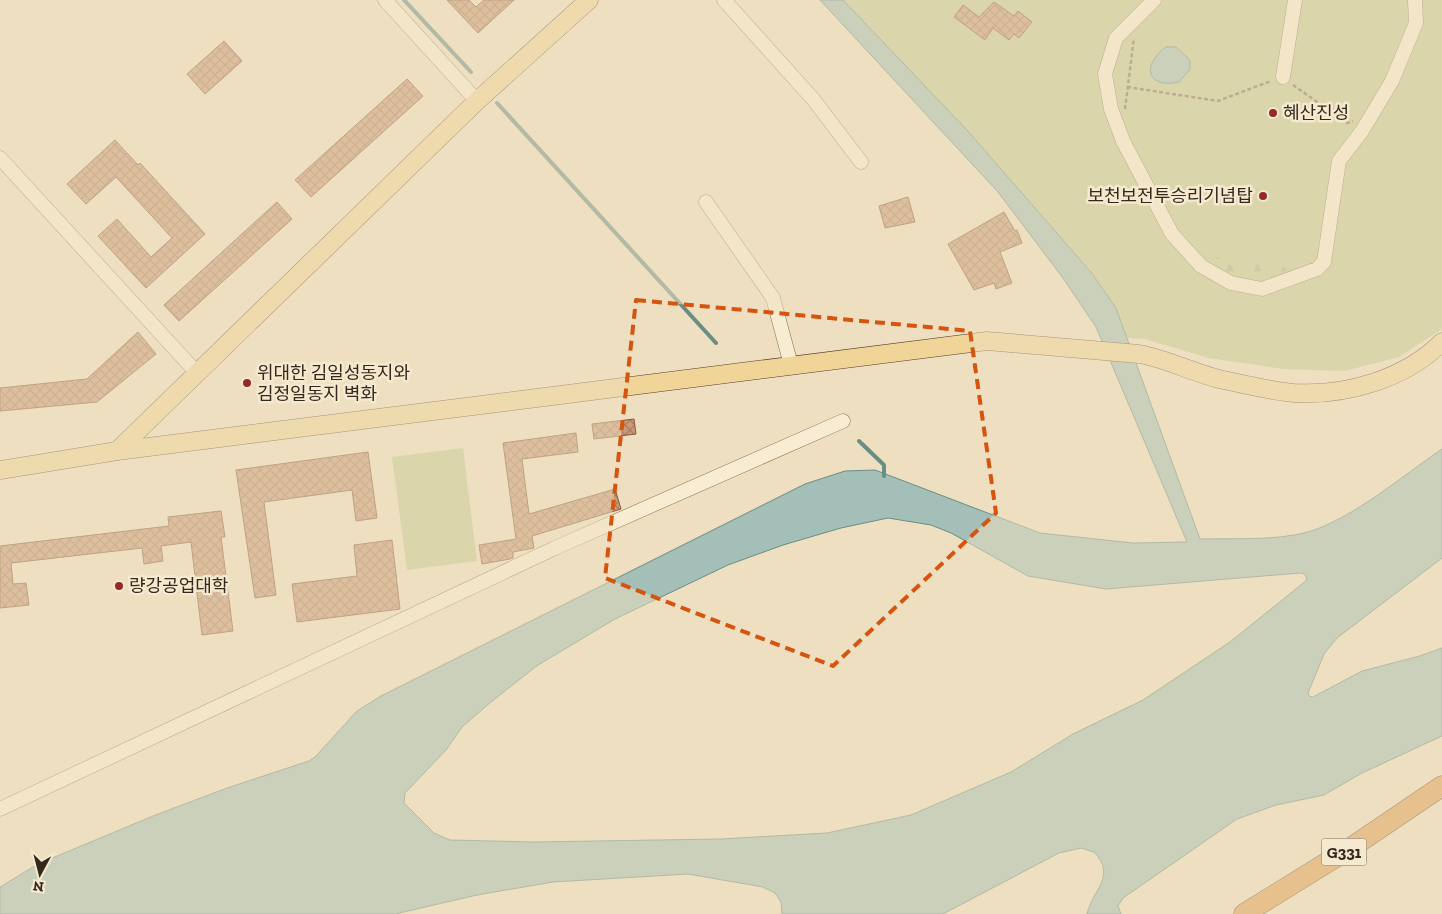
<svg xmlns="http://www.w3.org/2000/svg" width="1442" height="914" viewBox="0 0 1442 914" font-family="'Zilla Slab','Noto Sans KR',serif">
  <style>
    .green { fill: #c5cb94 }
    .forest { fill: url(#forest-firs) }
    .water { fill: #a3bfb7; stroke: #6a8d84; fill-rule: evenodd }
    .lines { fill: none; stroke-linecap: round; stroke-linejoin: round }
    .stream { stroke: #6a8d84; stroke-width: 4 }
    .building { fill: url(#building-cross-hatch); stroke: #855a3e }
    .minor-casing { stroke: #867058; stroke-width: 15 }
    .major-casing { stroke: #533e2c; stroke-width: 19 }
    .highway-casing { stroke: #533e2c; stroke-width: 21 }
    .path { stroke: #867058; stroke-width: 2.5; stroke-dasharray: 4 2.5; stroke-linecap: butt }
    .minor { stroke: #f8edd3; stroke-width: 14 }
    .major { stroke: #f1d497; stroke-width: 18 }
    .highway { stroke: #dd9e50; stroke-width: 20 }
    .marked { fill: none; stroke: #d6540e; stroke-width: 4; stroke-dasharray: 10 6; stroke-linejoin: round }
    .poi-dot { fill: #94292a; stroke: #f5eacf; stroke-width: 2 }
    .labels { text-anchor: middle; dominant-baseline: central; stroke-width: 5; stroke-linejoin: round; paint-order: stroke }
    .shield { fill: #f5eacf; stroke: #6f6252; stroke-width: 1 }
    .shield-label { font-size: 16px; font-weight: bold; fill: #35281c }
    .poi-label { font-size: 18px; fill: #35281c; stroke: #f5eacf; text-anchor: start }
  </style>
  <defs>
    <pattern id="forest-firs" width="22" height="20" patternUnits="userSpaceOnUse" patternTransform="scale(1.25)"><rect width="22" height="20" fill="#c5cb94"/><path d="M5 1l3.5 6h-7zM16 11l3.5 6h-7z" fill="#aaae7f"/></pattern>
    <pattern id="building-cross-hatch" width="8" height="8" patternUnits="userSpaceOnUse" patternTransform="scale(1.25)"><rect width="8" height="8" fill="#cb9976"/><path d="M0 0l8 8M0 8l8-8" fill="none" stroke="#a67d60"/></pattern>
  </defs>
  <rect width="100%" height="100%" fill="#eddfc0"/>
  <g class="green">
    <path d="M 843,0 L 1442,0 L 1442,329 L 1399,357 L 1345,371 L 1283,369 L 1209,358 L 1144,339 L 1127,338 L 1116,308 L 1091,271 L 966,129 Z"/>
    <path d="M 463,448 L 477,561 L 407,570 L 392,457 Z"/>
  </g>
  <path class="forest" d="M 1218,257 L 1284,266 L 1290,278 L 1261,289 L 1208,267 L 1210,262 Z"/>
  <g class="water">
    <path d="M 820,0 L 843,0 L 966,129 L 1091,272 L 1116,308 L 1200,539 C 1235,538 1274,541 1308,532 C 1354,518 1402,476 1442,449 L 1442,558 L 1337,638 L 1324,654 L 1308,693 L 1309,696 L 1313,697 L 1362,671 L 1420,656 L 1442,648 L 1442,736 L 1362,773 L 1324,795 L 1276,805 L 1237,819 L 1123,898 L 1118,906 L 1121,914 L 1087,914 C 1093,889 1117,876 1094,852 L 1081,848 L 1059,853 L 943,914 L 782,914 L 781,902 L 775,893 L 763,887 L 688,874 L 553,882 L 477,895 L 395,914 L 0,914 L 0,887 L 38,864 L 153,816 L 227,788 L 309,761 L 316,756 L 357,711 L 381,696 L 805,484 L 845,471 L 875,470 L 1040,533 L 1133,543 L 1187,542 L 1096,327 L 1063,278 L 998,192 ZM 888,518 L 931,525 L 951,533 L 1028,576 L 1106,589 L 1300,573 L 1305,574 L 1307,580 L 1230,642 L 1143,700 L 1073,734 L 1011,772 L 911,815 L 827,833 L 721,839 L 533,842 L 450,840 L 434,833 L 404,803 L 405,793 L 446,750 L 462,727 L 491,702 L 538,665 L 615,619 L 728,565 L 783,545 L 841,528 Z"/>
    <path d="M 1166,47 L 1176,47 L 1190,60 L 1190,69 L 1179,82 C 1148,89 1140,66 1166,47 Z"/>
  </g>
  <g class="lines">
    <g class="stream">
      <path d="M 404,0 L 471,72"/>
      <path d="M 497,103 L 716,343"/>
      <path d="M 859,441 L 884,465 L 884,476"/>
    </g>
  </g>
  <g class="building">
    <path d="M 447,0 L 469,0 L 476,7 L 484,0 L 514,0 L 478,33 Z"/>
    <path d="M 994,2 L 1014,16 L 1018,11 L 1032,22 L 1019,38 L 1014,34 L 1009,40 L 993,28 L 985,40 L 954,17 L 963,5 L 979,17 Z"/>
    <path d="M 224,41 L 242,61 L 205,94 L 187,74 Z"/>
    <path d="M 407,79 L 423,96 L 311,197 L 295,180 Z"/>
    <path d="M 115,140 L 138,165 L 140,163 L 205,234 L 146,288 L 98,236 L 117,219 L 151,257 L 172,238 L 116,177 L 86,204 L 67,184 Z"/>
    <path d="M 908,197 L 915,222 L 885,228 L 879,206 Z"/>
    <path d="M 277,202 L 292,219 L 179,321 L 164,305 Z"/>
    <path d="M 1004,212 L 1015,231 L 1017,230 L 1022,243 L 1000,252 L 1012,283 L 996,289 L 994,283 L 974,290 L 948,244 Z"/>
    <path d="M 138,332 L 156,354 L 97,402 L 0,411 L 0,388 L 87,379 Z"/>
    <path d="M 634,419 L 636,434 L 594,439 L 592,424 Z"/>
    <path d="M 576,433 L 578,452 L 522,459 L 529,514 L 615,489 L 621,509 L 532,536 L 534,548 L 513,552 L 513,558 L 510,559 L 482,564 L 479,545 L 516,539 L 503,443 Z"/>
    <path d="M 368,452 L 377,518 L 356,521 L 352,490 L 264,502 L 276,595 L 255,598 L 236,470 Z"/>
    <path d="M 221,511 L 225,537 L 221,537 L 233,631 L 202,635 L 191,542 L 161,546 L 163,561 L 144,564 L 142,548 L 11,563 L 13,584 L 26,583 L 29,605 L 0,608 L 0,546 L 169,526 L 168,517 Z"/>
    <path d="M 392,540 L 400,609 L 297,622 L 292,584 L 357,576 L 354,545 Z"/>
  </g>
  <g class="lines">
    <g class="minor-casing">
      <g id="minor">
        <path d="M 385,0 L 477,101"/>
        <path d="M 724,0 L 813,99 L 861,162"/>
        <path d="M 1154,0 L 1116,38 L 1105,74 L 1111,109 L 1123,141 L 1172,234 L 1201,266 L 1231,283 L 1262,289 L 1317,269 L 1324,262 L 1339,161 L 1362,131 L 1392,81 L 1416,23 L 1415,0"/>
        <path d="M 1283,77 L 1295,0"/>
        <path d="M 0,158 L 197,373"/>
        <path d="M 706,202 L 773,298 L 791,365"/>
        <path d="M 0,809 L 555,548 L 843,421"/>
      </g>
    </g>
    <g class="major-casing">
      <g id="major">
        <path d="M 117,451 L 477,101 L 589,0"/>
        <path d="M 0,470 L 117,451 L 987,341 L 1139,354 C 1167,359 1191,372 1219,379 C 1243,384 1270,391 1294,393 C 1346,396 1405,379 1442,342"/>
      </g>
    </g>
    <g class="highway-casing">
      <path id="highway" d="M 1244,914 L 1352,847 L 1442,786"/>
    </g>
    <g class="path">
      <path d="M 1293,85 L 1347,123 L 1353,121"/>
      <path d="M 1127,87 L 1218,101 L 1271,81"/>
      <path d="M 1125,109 L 1134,38"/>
    </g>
    <use href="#minor" class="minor"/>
    <use href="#major" class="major"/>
    <use href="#highway" class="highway"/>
  </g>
  <path d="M0 0H1442V914H0ZM 636,300 L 970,331 L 996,513 L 833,666 L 605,578 Z" fill="#eddfc0" fill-opacity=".55" fill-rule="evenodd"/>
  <path class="marked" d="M 636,300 L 970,331 L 996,513 L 833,666 L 605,578 Z"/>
  <g class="poi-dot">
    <circle cx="1273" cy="113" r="5"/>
    <circle cx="1263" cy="196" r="5"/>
    <circle cx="247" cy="383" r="5"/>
    <circle cx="119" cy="586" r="5"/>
  </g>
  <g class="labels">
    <rect class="shield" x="1321.5" y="838.5" width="45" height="27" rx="4"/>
    <g class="shield-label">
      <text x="1344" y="852">G331</text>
    </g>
    <g class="poi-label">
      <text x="1283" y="113">혜산진성</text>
      <text x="1253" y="196" text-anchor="end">보천보전투승리기념탑</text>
      <text x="257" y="373">위대한 김일성동지와<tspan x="257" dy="21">김정일동지 벽화</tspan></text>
      <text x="129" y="586">량강공업대학</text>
    </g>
  </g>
  <g transform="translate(40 874) rotate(187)" stroke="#f5eacf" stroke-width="4" paint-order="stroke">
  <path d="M0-4L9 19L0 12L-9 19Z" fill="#35281c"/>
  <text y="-8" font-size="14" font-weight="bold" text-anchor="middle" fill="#35281c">N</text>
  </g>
</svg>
